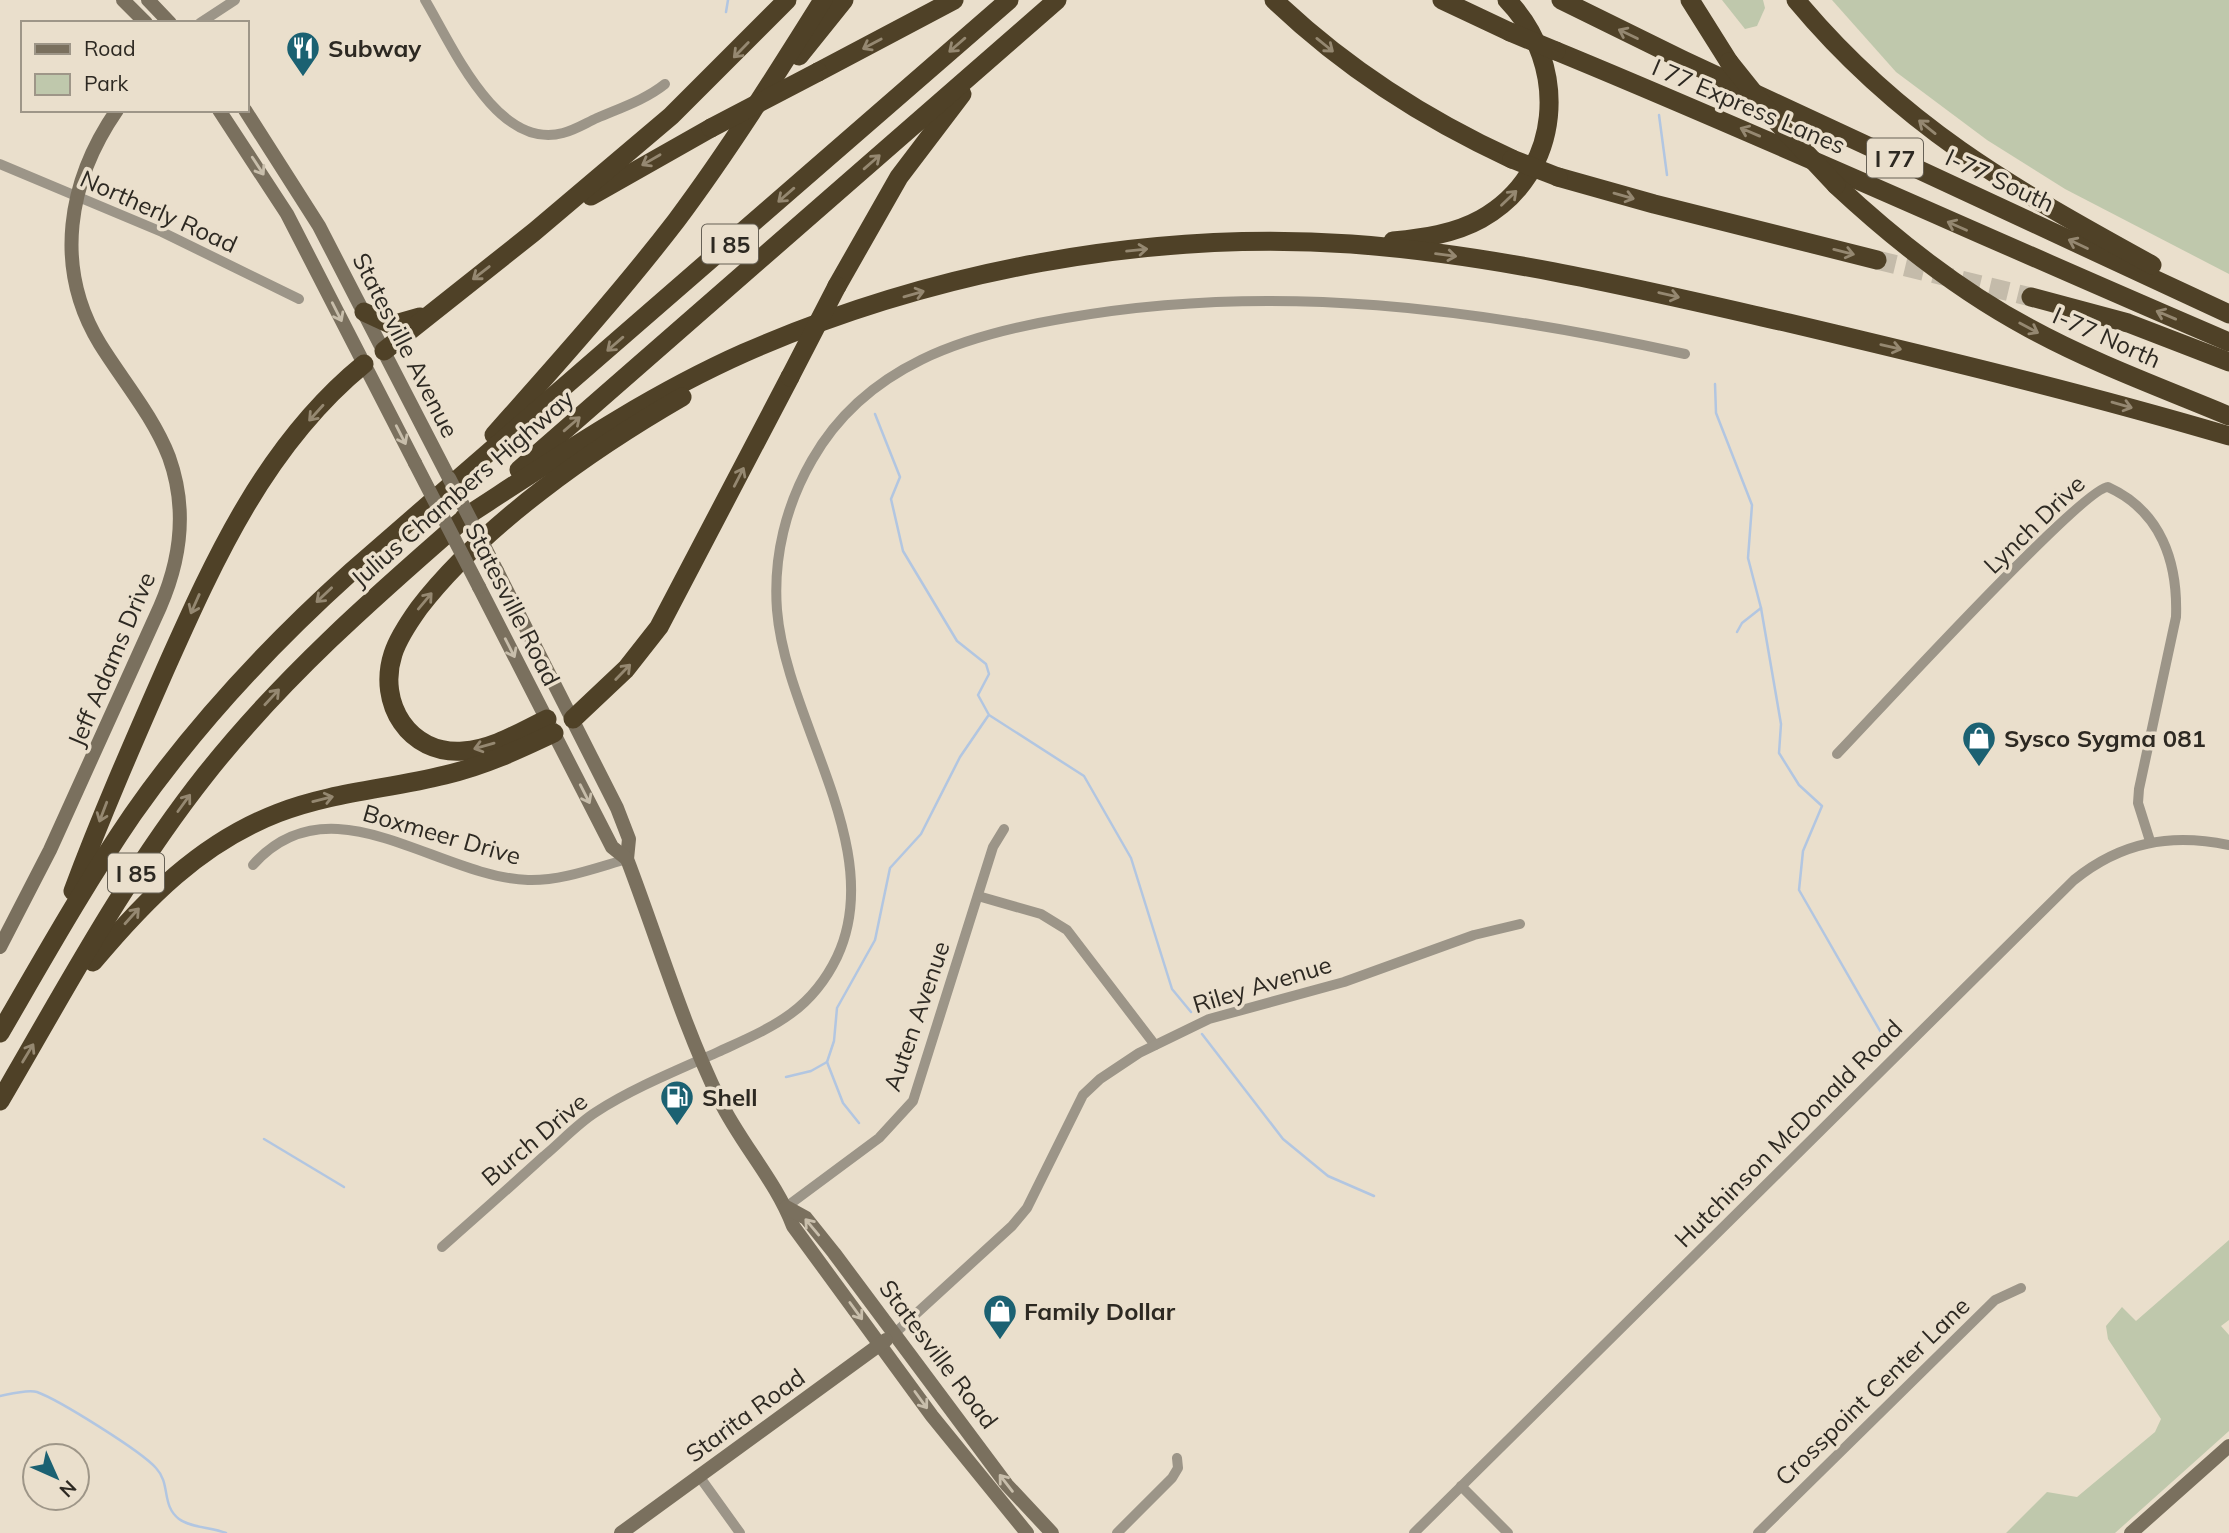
<svg xmlns="http://www.w3.org/2000/svg" width="2229" height="1533" viewBox="0 0 2229 1533" font-family="Mulish,sans-serif">
  <style>
    .green { fill: #bfc8ac }
    .lines { fill: none; stroke-linecap: round; stroke-linejoin: round }
    .stream { stroke: #b2c6e1; stroke-width: 2.5 }
    .highway-tunnel { stroke: #c4bbaa; stroke-width: 19; stroke-dasharray: 19 10; stroke-linecap: butt }
    .street { stroke: #9c9588; stroke-width: 10 }
    .secondary { stroke: #7a705e; stroke-width: 14 }
    .highway { stroke: #4f4127; stroke-width: 19 }
    .secondary-bridge { stroke: #7a705e; stroke-width: 14 }
    .highway-bridge { stroke: #4f4127; stroke-width: 19 }
    .oneway { stroke: #958871 }
    .oneway2 { stroke: #c8beab }
    .labels { text-anchor: middle; dominant-baseline: central; stroke-width: 7; stroke-linejoin: round; paint-order: stroke }
    .shield { fill: #eadfcc; stroke: #666055; stroke-width: 2 }
    .shield-label { font-size: 23px; font-weight: bold; fill: #2d2922 }
    .poi-label { font-size: 24px; font-weight: bold; fill: #2d2922; stroke: #eadfcc; text-anchor: start }
    .street-label { font-size: 24px; fill: #2d2922; stroke: #eadfcc }
  </style>
  <rect width="100%" height="100%" fill="#eadfcc"/>
  <g class="green">
    <path d="M 1722,0 L 1763,0 L 1765,8 L 1757,26 L 1745,29 Z"/>
    <path d="M 1832,0 L 2229,0 L 2229,274 L 2065,189 L 1987,140 L 1896,72 Z"/>
    <path d="M 2229,1240 L 2229,1320 L 2221,1326 L 2229,1335 L 2229,1431 L 2115,1533 L 2006,1533 L 2047,1492 L 2077,1497 L 2155,1432 L 2161,1419 L 2108,1339 L 2106,1326 L 2122,1307 L 2136,1321 Z"/>
  </g>
  <g class="lines">
    <g class="stream">
      <path d="M 726,12 L 728,0"/>
      <path d="M 1659,115 L 1667,175"/>
      <path d="M 1715,384 L 1716,413 L 1752,505 L 1748,558 L 1761,608 L 1781,724 L 1779,753 L 1799,785 L 1822,806 L 1803,851 L 1799,890 L 1883,1036"/>
      <path d="M 875,414 L 900,477 L 891,499 L 903,551 L 957,641 L 986,664 L 989,674 L 978,695 L 989,715 L 1084,776 L 1131,858 L 1172,989 L 1191,1012"/>
      <path d="M 1737,632 L 1742,623 L 1761,608"/>
      <path d="M 1202,1034 L 1283,1139 L 1328,1176 L 1374,1196"/>
      <path d="M 786,1077 L 811,1071 L 827,1062"/>
      <path d="M 859,1123 L 843,1103 L 827,1062 L 834,1041 L 837,1008 L 875,940 L 890,868 L 921,834 L 960,757 L 988,716"/>
      <path d="M 264,1139 L 344,1187"/>
      <path d="M 0,1396 C 10,1394 28,1389 37,1392 C 59,1400 141,1451 156,1468 C 171,1484 161,1505 179,1519 C 191,1528 212,1527 226,1533"/>
    </g>
    <path class="highway-tunnel" d="M 1877,260 L 2031,297"/>
    <g class="street">
      <path d="M 425,0 C 452,45 497,151 563,133 C 575,130 586,123 597,118 C 620,108 645,100 665,84"/>
      <path d="M 200,23 L 235,0"/>
      <path d="M 0,164 L 162,232 L 299,299"/>
      <path d="M 1837,754 C 1870,720 2083,487 2108,487 C 2161,511 2178,562 2176,617 L 2139,789 L 2138,803 L 2150,841"/>
      <path d="M 253,865 C 331,777 437,877 528,880 C 561,881 595,868 627,859"/>
      <path d="M 978,896 L 1041,914 L 1067,930 L 1155,1045"/>
      <path d="M 786,1207 L 879,1138 L 913,1101 L 993,847 L 1004,829"/>
      <path d="M 442,1247 C 476,1217 510,1187 544,1156 C 561,1142 577,1124 596,1112 C 633,1088 678,1070 718,1052 C 770,1028 810,1013 837,957 C 888,849 786,722 777,610 C 773,557 786,505 812,460 C 866,365 965,335 1066,318 C 1275,281 1480,309 1685,354"/>
      <path d="M 895,1333 L 1012,1226 L 1027,1208 L 1083,1095 L 1100,1079 L 1139,1053 L 1209,1019 L 1344,982 L 1474,935 L 1520,924"/>
      <path d="M 699,1476 L 740,1533"/>
      <path d="M 1461,1486 L 1508,1533"/>
      <path d="M 1117,1533 L 1172,1478 L 1178,1468 L 1177,1458"/>
      <path d="M 1414,1533 L 2074,880 C 2121,842 2170,833 2229,845"/>
      <path d="M 1758,1533 L 1995,1300 L 2021,1288"/>
    </g>
    <g class="secondary">
      <path d="M 123,0 L 146,23"/>
      <path d="M 148,0 L 170,23"/>
      <path d="M 219,110 L 287,214 L 415,463"/>
      <path d="M 245,110 L 319,226 L 449,478"/>
      <path d="M 497,571 L 617,808 L 629,839 L 627,859 C 658,940 682,1023 720,1101 C 741,1144 776,1181 793,1226 L 932,1416 L 1027,1533"/>
      <path d="M 479,587 L 612,847 L 627,859"/>
      <path d="M 0,947 L 50,850 L 160,607 C 181,559 187,507 169,457 C 153,416 123,381 100,344 C 53,267 68,181 117,110"/>
      <path d="M 786,1207 L 806,1218 L 834,1253 L 1007,1485 L 1052,1533"/>
      <path d="M 621,1533 L 886,1340"/>
      <path d="M 2131,1533 L 2229,1446"/>
    </g>
    <g class="highway">
      <path d="M 1274,0 C 1344,67 1425,119 1512,159"/>
      <path d="M 1442,0 L 1510,32"/>
      <path d="M 1561,0 L 1683,60 L 2229,314"/>
      <path d="M 1690,0 L 1729,62"/>
      <path d="M 1796,0 C 1900,125 2012,188 2152,265"/>
      <path d="M 1556,51 C 1782,144 2004,246 2229,342"/>
      <path d="M 799,56 L 844,0"/>
      <path d="M 818,72 L 954,0"/>
      <path d="M 1558,177 L 1654,204 L 1877,260"/>
      <path d="M 1836,185 C 1895,240 1958,290 2029,328 C 2093,363 2162,388 2229,416"/>
      <path d="M 591,196 L 711,128"/>
      <path d="M 1393,241 C 1423,238 1454,234 1481,219 C 1563,173 1570,65 1507,0"/>
      <path d="M 837,286 L 899,177 L 962,94"/>
      <path d="M 2031,297 L 2128,323 L 2229,362"/>
      <path d="M 364,312 L 392,325 L 420,317"/>
      <path d="M 384,351 L 534,232 L 671,116 L 787,0"/>
      <path d="M 494,435 C 556,365 619,295 676,221 C 729,150 776,75 823,0"/>
      <path d="M 519,470 L 1057,0"/>
      <path d="M 465,517 C 556,458 645,397 744,353 C 931,271 1147,230 1351,244 C 1500,255 1644,290 1789,323 C 1937,358 2083,393 2229,436"/>
      <path d="M 547,719 C 520,732 493,749 463,751 C 409,755 377,703 393,654 C 398,638 409,622 419,608 C 483,525 592,449 682,397"/>
      <path d="M 573,719 L 626,669 L 659,627 L 790,377"/>
      <path d="M 73,891 C 101,816 133,743 165,670 C 215,558 266,444 364,364"/>
      <path d="M 93,962 C 145,900 200,843 278,813 C 332,792 389,789 445,775 C 484,766 518,750 554,733"/>
      <path d="M 0,1033 C 43,959 85,884 133,814 C 196,724 270,645 351,572 L 1009,0"/>
      <path d="M 0,1101 C 65,990 126,875 206,774 C 282,678 373,598 465,518"/>
    </g>
    <g class="secondary-bridge">
      <path d="M 415,463 L 479,587"/>
      <path d="M 449,478 L 497,571"/>
    </g>
    <g class="highway-bridge">
      <path d="M 1510,32 L 1556,51"/>
      <path d="M 1729,62 L 1777,122 L 1836,185"/>
      <path d="M 711,128 L 818,72"/>
      <path d="M 1512,159 L 1558,177"/>
      <path d="M 790,377 L 837,286"/>
    </g>
  </g>
  <defs><path id="oneway-shaft" d="M-6 0H5M1.5-3L5.5 0L1.5 3" fill="none" stroke-width="1.6" stroke-linecap="round" stroke-linejoin="round" transform="scale(1.75)"/></defs>
  <g class="oneway">
    <use href="#oneway-shaft" transform="translate(1628 34) rotate(-154)"/>
    <use href="#oneway-shaft" transform="translate(872 44) rotate(152)"/>
    <use href="#oneway-shaft" transform="translate(957 45) rotate(139)"/>
    <use href="#oneway-shaft" transform="translate(1325 45) rotate(39)"/>
    <use href="#oneway-shaft" transform="translate(741 50) rotate(134)"/>
    <use href="#oneway-shaft" transform="translate(1927 127) rotate(-141)"/>
    <use href="#oneway-shaft" transform="translate(1750 132) rotate(-157)"/>
    <use href="#oneway-shaft" transform="translate(651 160) rotate(150)"/>
    <use href="#oneway-shaft" transform="translate(872 162) rotate(-41)"/>
    <use href="#oneway-shaft" transform="translate(786 195) rotate(139)"/>
    <use href="#oneway-shaft" transform="translate(1624 196) rotate(16)"/>
    <use href="#oneway-shaft" transform="translate(1509 198) rotate(-44)"/>
    <use href="#oneway-shaft" transform="translate(1957 226) rotate(-156)"/>
    <use href="#oneway-shaft" transform="translate(2078 244) rotate(-155)"/>
    <use href="#oneway-shaft" transform="translate(1137 250) rotate(-6)"/>
    <use href="#oneway-shaft" transform="translate(1844 252) rotate(14)"/>
    <use href="#oneway-shaft" transform="translate(1446 255) rotate(7)"/>
    <use href="#oneway-shaft" transform="translate(481 273) rotate(142)"/>
    <use href="#oneway-shaft" transform="translate(914 294) rotate(-16)"/>
    <use href="#oneway-shaft" transform="translate(1669 295) rotate(13)"/>
    <use href="#oneway-shaft" transform="translate(2166 315) rotate(-157)"/>
    <use href="#oneway-shaft" transform="translate(2029 328) rotate(28)"/>
    <use href="#oneway-shaft" transform="translate(615 344) rotate(139)"/>
    <use href="#oneway-shaft" transform="translate(1891 347) rotate(13)"/>
    <use href="#oneway-shaft" transform="translate(2122 405) rotate(16)"/>
    <use href="#oneway-shaft" transform="translate(316 413) rotate(132)"/>
    <use href="#oneway-shaft" transform="translate(572 424) rotate(-41)"/>
    <use href="#oneway-shaft" transform="translate(739 477) rotate(-63)"/>
    <use href="#oneway-shaft" transform="translate(324 595) rotate(137)"/>
    <use href="#oneway-shaft" transform="translate(425 601) rotate(-50)"/>
    <use href="#oneway-shaft" transform="translate(195 604) rotate(114)"/>
    <use href="#oneway-shaft" transform="translate(623 672) rotate(-46)"/>
    <use href="#oneway-shaft" transform="translate(272 697) rotate(-47)"/>
    <use href="#oneway-shaft" transform="translate(484 746) rotate(164)"/>
    <use href="#oneway-shaft" transform="translate(323 799) rotate(-14)"/>
    <use href="#oneway-shaft" transform="translate(184 803) rotate(-54)"/>
    <use href="#oneway-shaft" transform="translate(103 812) rotate(111)"/>
    <use href="#oneway-shaft" transform="translate(132 916) rotate(-48)"/>
    <use href="#oneway-shaft" transform="translate(28 1053) rotate(-59)"/>
  </g>
  <g class="oneway2">
    <use href="#oneway-shaft" transform="translate(258 166) rotate(57)"/>
    <use href="#oneway-shaft" transform="translate(337 312) rotate(63)"/>
    <use href="#oneway-shaft" transform="translate(401 435) rotate(63)"/>
    <use href="#oneway-shaft" transform="translate(510 648) rotate(63)"/>
    <use href="#oneway-shaft" transform="translate(585 794) rotate(63)"/>
    <use href="#oneway-shaft" transform="translate(812 1227) rotate(-130)"/>
    <use href="#oneway-shaft" transform="translate(856 1311) rotate(54)"/>
    <use href="#oneway-shaft" transform="translate(921 1400) rotate(54)"/>
    <use href="#oneway-shaft" transform="translate(1006 1483) rotate(-128)"/>
  </g>
  <defs>
    <g id="restaurant-pin" transform="scale(1.75)"><path d="M0 17L-7.5 6A9.5 9.5 0 1 1 7.5 6Z" fill="#1b6172" stroke="#eadfcc"/><path d="M-5-6h1v4h1v-4h1v4h1v-4h1v5L-1.5 .5V6h-2V.5L-5-1ZM5-6V6H3V1.5H1.5Q1.5-4 5-6Z" fill="#fff"/></g>
    <g id="shop-pin" transform="scale(1.75)"><path d="M0 17L-7.5 6A9.5 9.5 0 1 1 7.5 6Z" fill="#1b6172" stroke="#eadfcc"/><path d="M-5-2.5h2.3a2.7 3.5 0 0 1 5.4 0H5L5.5 6h-11ZM-1.5-2.5h3a1.5 2.3 0 0 0-3 0Z" fill="#fff"/></g>
    <g id="fuel-pin" transform="scale(1.75)"><path d="M0 17L-7.5 6A9.5 9.5 0 1 1 7.5 6Z" fill="#1b6172" stroke="#eadfcc"/><path d="M-5.5-6h7V0h2V4h1.3V-2.5L3-4.5l.8-.8L6-3V5H2.5V1h-1V6h-7ZM-4.2-4.7v3.2H.2V-4.7Z" fill="#fff"/></g>
  </defs>
  <g fill-rule="evenodd">
    <use href="#restaurant-pin" x="303" y="48"/>
    <use href="#shop-pin" x="1979" y="738"/>
    <use href="#fuel-pin" x="677" y="1097"/>
    <use href="#shop-pin" x="1000" y="1311"/>
  </g>
  <g class="labels">
    <g class="shield">
      <rect x="1867" y="138.5" width="56" height="39" rx="5"/>
      <rect x="702" y="224.5" width="56" height="39" rx="5"/>
      <rect x="108" y="853.5" width="56" height="39" rx="5"/>
    </g>
    <g class="shield-label">
      <text x="1895" y="158">I 77</text>
      <text x="730" y="244">I 85</text>
      <text x="136" y="873">I 85</text>
    </g>
    <g class="poi-label">
      <text x="328" y="48">Subway</text>
      <text x="2004" y="738">Sysco Sygma 081</text>
      <text x="702" y="1097">Shell</text>
      <text x="1024" y="1311">Family Dollar</text>
    </g>
    <g class="street-label">
      <text transform="translate(1749 106) rotate(23)">I 77 Express Lanes</text>
      <text transform="translate(2000 180) rotate(25)">I-77 South</text>
      <text transform="translate(159 211) rotate(24)">Northerly Road</text>
      <text transform="translate(2107 337) rotate(24)">I-77 North</text>
      <text transform="translate(406 345) rotate(63)">Statesville Avenue</text>
      <text transform="translate(462 488) rotate(-41)">Julius Chambers Highway</text>
      <text transform="translate(2034 524) rotate(-44)">Lynch Drive</text>
      <text transform="translate(513 604) rotate(63)">Statesville Road</text>
      <text transform="translate(111 659) rotate(-67)">Jeff Adams Drive</text>
      <text transform="translate(442 834) rotate(16)">Boxmeer Drive</text>
      <text transform="translate(1262 984) rotate(-17)">Riley Avenue</text>
      <text transform="translate(916 1016) rotate(-71)">Auten Avenue</text>
      <text transform="translate(1788 1133) rotate(-45)">Hutchinson McDonald Road</text>
      <text transform="translate(534 1139) rotate(-40)">Burch Drive</text>
      <text transform="translate(939 1354) rotate(53)">Statesville Road</text>
      <text transform="translate(1872 1391) rotate(-44)">Crosspoint Center Lane</text>
      <text transform="translate(745 1415) rotate(-36)">Starita Road</text>
    </g>
  </g>
  <rect x="21" y="21" width="228" height="91" fill="#eadfcc" stroke="#9e9688" stroke-width="2"/>
  <rect x="35" y="44" width="35" height="10" fill="#7a705e" stroke="#9e9688" stroke-width="2"/>
  <text x="84" y="56" font-size="21" fill="#2d2922">Road</text>
  <rect x="35" y="74" width="35" height="21" fill="#bfc8ac" stroke="#9e9688" stroke-width="2"/>
  <text x="84" y="91" font-size="21" fill="#2d2922">Park</text>
  <g transform="translate(56 1477) rotate(135)"><circle r="33" fill="#eadfcc" stroke="#9e9688" stroke-width="2"/>
  <path d="M0-5L12 26L0 18L-12 26Z" fill="#1b6172"/>
  <text y="-10" font-size="19" font-weight="bold" text-anchor="middle" fill="#2d2922">N</text>
  </g>
</svg>
